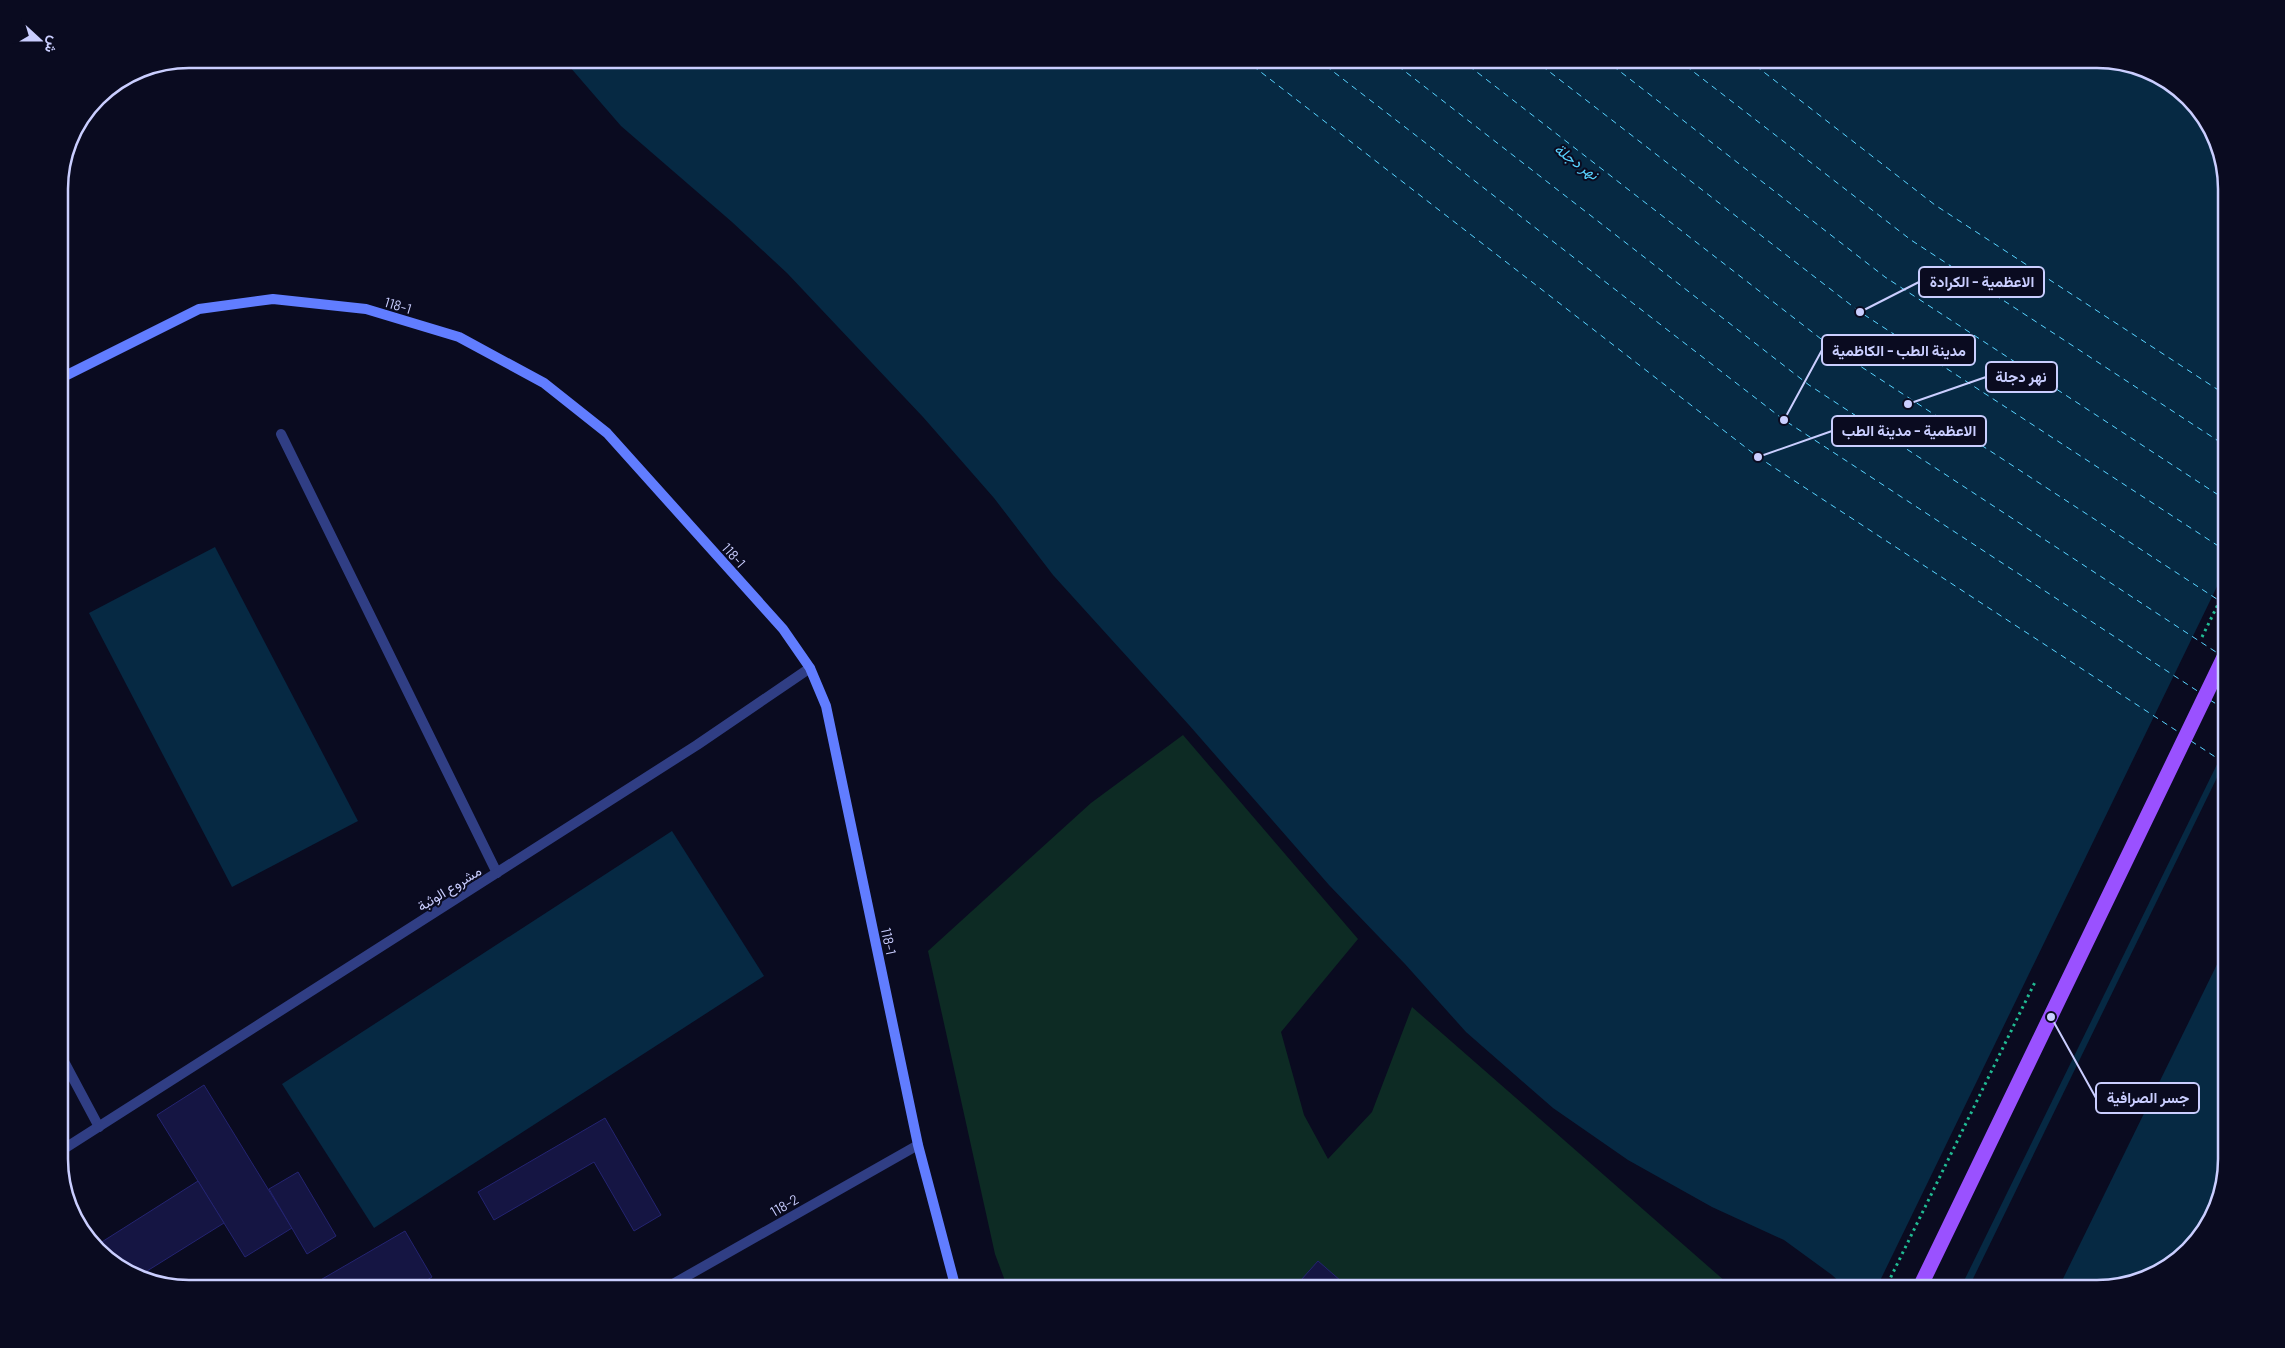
<svg xmlns="http://www.w3.org/2000/svg" width="2285" height="1348" viewBox="0 0 2285 1348" font-family="Barlow,Vazirmatn,sans-serif">
  <style>
    .green { fill: #0d2b24 }
    .water { fill: #062943 }
    .pier { fill: #0a0b20 }
    .lines { fill: none; stroke-linecap: round; stroke-linejoin: round }
    .ferry { stroke: #58d3ff; stroke-width: 1; stroke-dasharray: 6 5; stroke-linecap: butt }
    .building { fill: #151543; stroke: #242471 }
    .path { stroke: #21bb93; stroke-width: 3; stroke-dasharray: 2.5 4; stroke-linecap: butt }
    .lane { stroke: #303e84; stroke-width: 10 }
    .street { stroke: #303e84; stroke-width: 10 }
    .secondary { stroke: #617dff; stroke-width: 10 }
    .primary { stroke: #9a51ff; stroke-width: 15 }
    .labels { text-anchor: middle; dominant-baseline: central; stroke-width: 4; stroke-linejoin: round; paint-order: stroke }
    .street-label { font-size: 14px; fill: #caceff; stroke: #0a0b20 }
    .water-label { font-size: 15px; font-style: italic; fill: #58d3ff; stroke: #0a0b20 }
    .rim { fill: none; stroke: #caceff; stroke-width: 2.5 }
    .leader { fill: none; stroke: #caceff; stroke-width: 2 }
    .callout-dot { fill: #caceff; stroke: #0a0b20; stroke-width: 2 }
    .callout { fill: #0a0b20; stroke: #caceff; stroke-width: 2 }
    .callout-label { font-size: 15px; text-anchor: middle; font-weight: bold; fill: #caceff }
  </style>
  <rect width="100%" height="100%" fill="#0a0b20"/>
  <path class="green" d="M 1183,735 L 1358,939 L 1281,1032 L 1304,1115 L 1328,1159 L 1372,1112 L 1412,1007 L 1734,1289 L 1008,1289 L 995,1254 L 928,951 L 1091,803 Z"/>
  <g class="water">
    <path d="M 563,59 L 2096,59 L 2161,76 L 2204,117 L 2226,181 L 2226,1159 L 2209,1224 L 2161,1272 L 2096,1289 L 1847,1289 L 1832,1275 L 1784,1240 L 1712,1207 L 1628,1160 L 1553,1108 L 1466,1032 L 1405,964 L 1329,885 L 1189,725 L 1053,575 L 994,498 L 923,417 L 787,273 L 732,222 L 621,126 Z"/>
    <path d="M 215,547 L 358,821 L 232,887 L 89,613 Z"/>
    <path d="M 672,831 L 764,976 L 374,1228 L 282,1084 Z"/>
  </g>
  <g class="pier">
    <path d="M 2226,568 L 2226,746 L 1960,1289 L 1876,1289 Z"/>
    <path d="M 2226,759 L 2226,946 L 2058,1289 L 1968,1289 Z"/>
  </g>
  <g class="lines">
    <g class="ferry">
      <path d="M 1244,59 L 1758,457 L 2180,733"/>
      <path d="M 1317,59 L 1784,420 L 2199,692"/>
      <path d="M 1389,59 L 1809,385 L 2219,654"/>
      <path d="M 1460,59 L 1834,349 L 2226,605"/>
      <path d="M 1533,59 L 1860,312 L 2226,551"/>
      <path d="M 1604,59 L 1885,277 L 2226,500"/>
      <path d="M 1677,59 L 1911,240 L 2226,446"/>
      <path d="M 1747,59 L 1935,205 L 2226,395"/>
      <path d="M 2210,700 L 2226,710"/>
      <path d="M 2191,741 L 2226,764"/>
    </g>
  </g>
  <g class="building">
    <path d="M 204,1085 L 292,1228 L 245,1257 L 157,1115 Z"/>
    <path d="M 605,1118 L 661,1215 L 634,1231 L 594,1162 L 494,1220 L 478,1192 Z"/>
    <path d="M 298,1172 L 336,1236 L 307,1254 L 269,1189 Z"/>
    <path d="M 198,1181 L 224,1223 L 139,1276 L 124,1272 L 97,1245 Z"/>
    <path d="M 405,1231 L 432,1277 L 412,1289 L 394,1289 L 390,1283 L 380,1289 L 305,1289 Z"/>
    <path d="M 1318,1261 L 1349,1288 L 1361,1289 L 1293,1289 Z"/>
  </g>
  <g class="lines">
    <g class="path">
      <path d="M 2202,637 L 2226,588"/>
      <path d="M 1885,1289 L 2036,980"/>
    </g>
    <path class="lane" d="M 281,434 L 497,873"/>
    <g class="street">
      <path d="M 59,1052 L 99,1127"/>
      <path d="M 59,1152 L 697,745 L 810,668"/>
      <path d="M 664,1289 L 918,1145"/>
    </g>
    <path class="secondary" d="M 59,379 L 199,309 L 273,299 L 366,309 L 459,337 L 544,383 L 607,433 L 783,629 L 810,668 L 826,706 L 918,1145 L 956,1289"/>
    <path class="primary" d="M 1919,1289 L 2226,653"/>
  </g>
  <g class="labels">
    <g class="street-label">
      <text transform="translate(398 305) rotate(17)">118-1</text>
      <text transform="translate(734 555) rotate(48)">118-1</text>
      <text transform="translate(449 888) rotate(-32)">مشروع الوثبة</text>
      <text transform="translate(889 941) rotate(78)">118-1</text>
      <text transform="translate(784 1205) rotate(-30)">118-2</text>
    </g>
    <g class="water-label">
      <text transform="translate(1577 161) rotate(36)">نهر دجلة</text>
    </g>
  </g>
  <path d="M0 0H2285V1348H0ZM189 68H2097A121 121 0 0 1 2218 189V1159A121 121 0 0 1 2097 1280H189A121 121 0 0 1 68 1159V189A121 121 0 0 1 189 68Z" fill="#0a0b20" fill-rule="evenodd"/>
  <path class="rim" d="M189 68H2097A121 121 0 0 1 2218 189V1159A121 121 0 0 1 2097 1280H189A121 121 0 0 1 68 1159V189A121 121 0 0 1 189 68Z"/>
  <path class="leader" d="M1860 312L1919 282M1784 420L1822 350M1908 404L1986 377M1758 457L1832 431M2051 1017L2096 1098"/>
  <g class="callout-dot">
    <circle cx="1860" cy="312" r="5"/>
    <circle cx="1784" cy="420" r="5"/>
    <circle cx="1908" cy="404" r="5"/>
    <circle cx="1758" cy="457" r="5"/>
    <circle cx="2051" cy="1017" r="5"/>
  </g>
  <g class="callout">
    <rect x="1919" y="267" width="125" height="30" rx="5"/>
    <rect x="1822" y="335" width="153" height="30" rx="5"/>
    <rect x="1986" y="362" width="71" height="30" rx="5"/>
    <rect x="1832" y="416" width="154" height="30" rx="5"/>
    <rect x="2096" y="1083" width="103" height="30" rx="5"/>
  </g>
  <g class="callout-label">
    <text x="1982" y="287">الاعظمية - الكرادة</text>
    <text x="1899" y="356">مدينة الطب - الكاظمية</text>
    <text x="2021" y="382">نهر دجلة</text>
    <text x="1909" y="436">الاعظمية - مدينة الطب</text>
    <text x="2148" y="1103">جسر الصرافية</text>
  </g>
  <g transform="translate(40 40) rotate(111)" stroke="#0a0b20" stroke-width="4" paint-order="stroke">
  <path d="M0-4L9 19L0 12L-9 19Z" fill="#caceff"/>
  <text y="-8" font-size="14" font-weight="bold" text-anchor="middle" fill="#caceff">ش</text>
  </g>
</svg>
